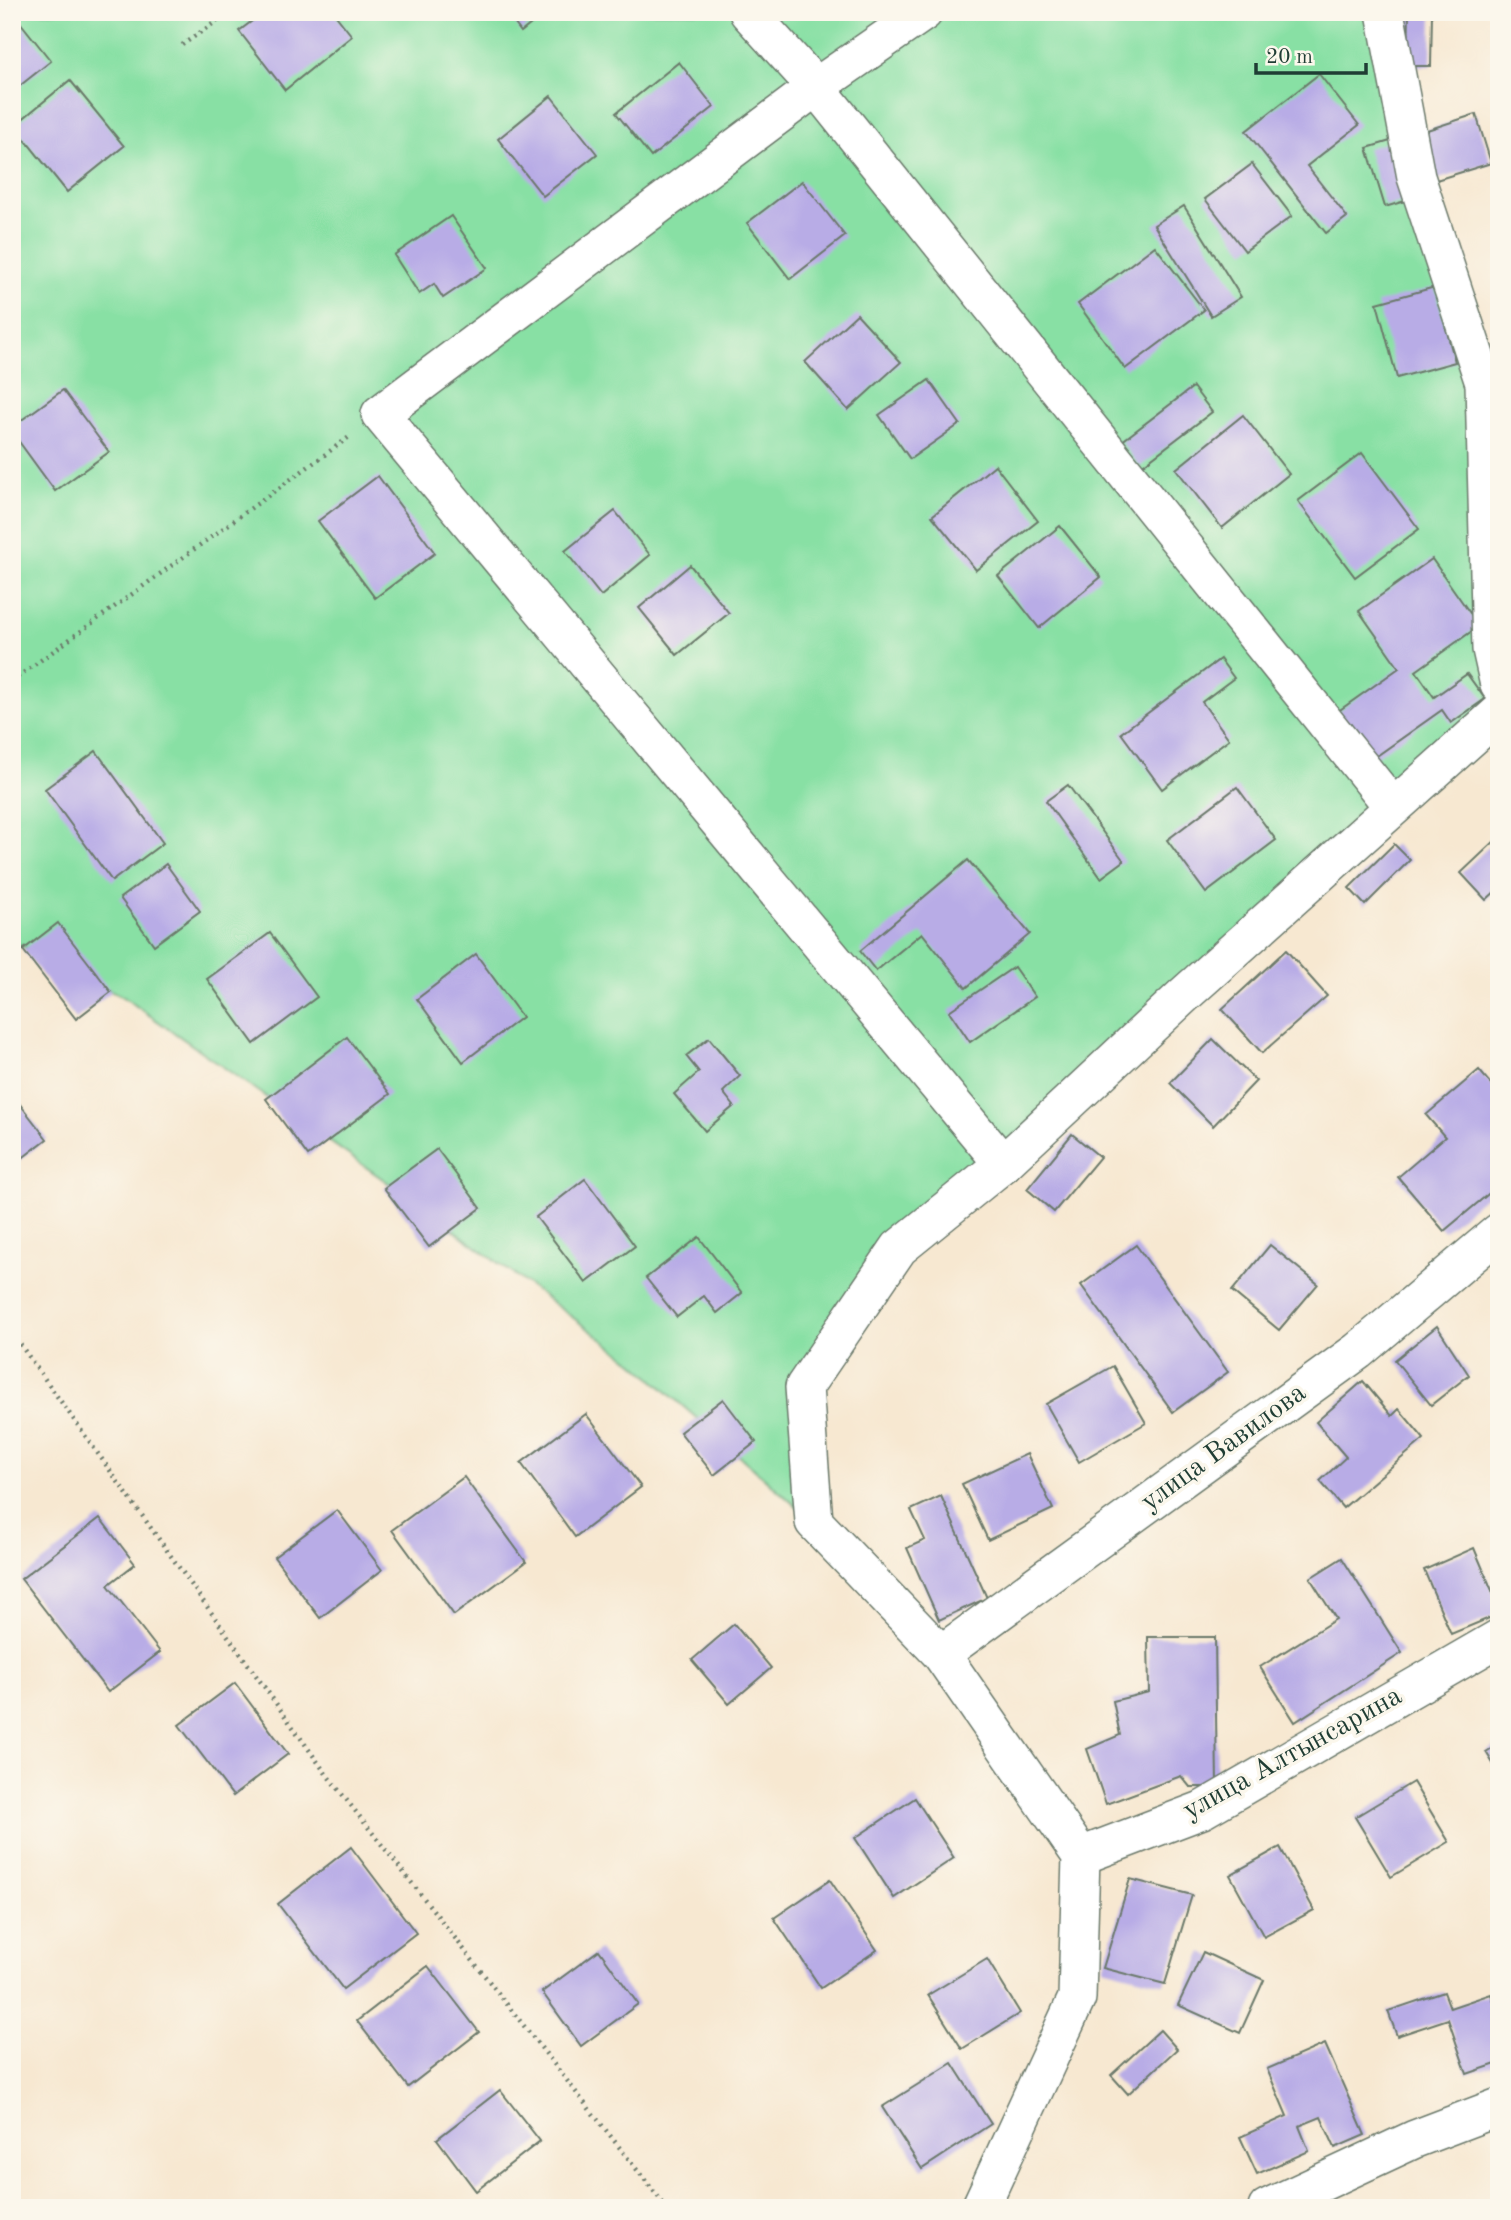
<svg xmlns="http://www.w3.org/2000/svg" width="1511" height="2220" viewBox="0 0 1511 2220" font-family="'Old Standard TT',serif">
  <style>
    .green { fill: #88e0a4; stroke: #548e6c; stroke-width: 2 }
    .building { fill: #b8ace6 }
    .lines { fill: none; stroke-linecap: round; stroke-linejoin: round }
    .minor-casing { stroke: #6b796b; stroke-width: 40 }
    .path { stroke: #6b796b; stroke-width: 4.5; stroke-dasharray: 2 5; stroke-linecap: butt }
    .minor { stroke: #fff; stroke-width: 37 }
    .labels { text-anchor: middle; dominant-baseline: central; stroke-width: 7; stroke-linejoin: round; paint-order: stroke }
    .street-label { font-size: 28px; fill: #1f3d34; stroke: #fbf7ec }
  </style>
  <rect width="100%" height="100%" fill="#fbf7ec"/>
  <filter id="ink" filterUnits="userSpaceOnUse"><feTurbulence type="fractalNoise" baseFrequency=".0143" numOctaves="2"/><feDisplacementMap in="SourceGraphic" scale="14" xChannelSelector="R" yChannelSelector="G"/><feConvolveMatrix kernelMatrix="1 2 1 2 8 2 1 2 1" color-interpolation-filters="sRGB"/></filter>
  <filter id="wash" filterUnits="userSpaceOnUse"><feTurbulence type="fractalNoise" baseFrequency=".00686" numOctaves="4" result="noise"/><feDisplacementMap in="SourceGraphic" scale="28" xChannelSelector="R" yChannelSelector="G"/><feGaussianBlur stdDeviation="1.57" result="paint"/><feColorMatrix in="noise" values="0 0 0 0 0 0 0 0 0 0 0 0 0 0 0 0 0 1.4 0 .05"/><feComposite in="paint" operator="in"/></filter>
  <g filter="url(#wash)">
    <rect width="100%" height="100%" fill="#f7e8d1"/>
    <path class="green" d="M 12,12 L 1385,12 L 1484,383 L 1499,713 L 899,1248 L 804,1387 L 814,1522 L 632,1361 L 407,1196 L 122,996 L 12,941 Z"/>
    <g id="blocks">
      <g class="building">
        <path d="M 12,12 L 51,61 L 12,92 Z"/>
        <path d="M 264,12 L 333,12 L 352,36 L 285,90 L 239,31 Z"/>
        <path d="M 506,12 L 546,12 L 521,32 Z"/>
        <path d="M 1409,12 L 1432,12 L 1431,66 L 1408,66 Z"/>
        <path d="M 679,62 L 714,107 L 651,157 L 616,113 Z"/>
        <path d="M 1319,74 L 1359,125 L 1307,166 L 1347,217 L 1326,233 L 1246,131 Z"/>
        <path d="M 70,80 L 124,146 L 67,192 L 14,126 Z"/>
        <path d="M 551,96 L 597,154 L 543,196 L 498,139 Z"/>
        <path d="M 1476,114 L 1491,163 L 1433,181 L 1418,133 Z"/>
        <path d="M 1397,139 L 1415,198 L 1385,207 L 1367,148 Z"/>
        <path d="M 1252,164 L 1292,216 L 1245,251 L 1205,199 Z"/>
        <path d="M 802,181 L 845,236 L 790,279 L 747,223 Z"/>
        <path d="M 1184,206 L 1241,297 L 1211,316 L 1154,225 Z"/>
        <path d="M 451,216 L 487,268 L 443,298 L 434,284 L 419,294 L 394,255 Z"/>
        <path d="M 1155,246 L 1204,310 L 1125,369 L 1078,304 Z"/>
        <path d="M 1435,287 L 1455,362 L 1397,378 L 1377,303 Z"/>
        <path d="M 857,314 L 901,362 L 848,410 L 805,362 Z"/>
        <path d="M 929,380 L 960,424 L 910,459 L 879,415 Z"/>
        <path d="M 1193,387 L 1212,412 L 1140,467 L 1121,442 Z"/>
        <path d="M 63,390 L 109,452 L 55,491 L 12,432 L 12,427 Z"/>
        <path d="M 1243,415 L 1289,474 L 1222,528 L 1176,469 Z"/>
        <path d="M 1362,453 L 1419,529 L 1355,577 L 1298,501 Z"/>
        <path d="M 995,465 L 1038,521 L 976,570 L 932,516 Z"/>
        <path d="M 378,476 L 435,553 L 375,598 L 318,521 Z"/>
        <path d="M 615,511 L 650,555 L 601,596 L 565,551 Z"/>
        <path d="M 1060,526 L 1101,577 L 1039,628 L 998,576 Z"/>
        <path d="M 1432,559 L 1479,626 L 1416,671 L 1434,697 L 1467,674 L 1485,699 L 1451,723 L 1442,710 L 1371,760 L 1337,712 L 1399,668 L 1359,611 Z"/>
        <path d="M 690,565 L 729,613 L 677,655 L 639,608 Z"/>
        <path d="M 1220,659 L 1234,678 L 1202,702 L 1229,739 L 1162,789 L 1121,733 Z"/>
        <path d="M 96,751 L 163,843 L 112,881 L 45,789 Z"/>
        <path d="M 1068,785 L 1124,861 L 1101,878 L 1046,801 Z"/>
        <path d="M 1237,787 L 1276,840 L 1206,893 L 1167,840 Z"/>
        <path d="M 1499,837 L 1499,888 L 1486,900 L 1461,873 Z"/>
        <path d="M 1394,844 L 1410,860 L 1365,905 L 1349,888 Z"/>
        <path d="M 968,860 L 1030,934 L 966,988 L 922,933 L 876,971 L 860,951 Z"/>
        <path d="M 166,864 L 200,911 L 154,945 L 120,898 Z"/>
        <path d="M 58,923 L 111,992 L 76,1019 L 23,950 Z"/>
        <path d="M 270,933 L 317,997 L 254,1044 L 207,979 Z"/>
        <path d="M 1286,950 L 1327,996 L 1262,1053 L 1222,1009 Z"/>
        <path d="M 476,954 L 522,1017 L 463,1062 L 417,999 Z"/>
        <path d="M 1014,967 L 1035,997 L 970,1042 L 949,1011 Z"/>
        <path d="M 347,1037 L 390,1094 L 308,1156 L 266,1099 Z"/>
        <path d="M 709,1038 L 740,1076 L 723,1092 L 734,1106 L 705,1131 L 674,1094 L 699,1072 L 686,1056 Z"/>
        <path d="M 1213,1039 L 1256,1081 L 1213,1126 L 1170,1083 Z"/>
        <path d="M 1479,1070 L 1499,1094 L 1499,1185 L 1444,1231 L 1398,1177 L 1445,1137 L 1426,1115 Z"/>
        <path d="M 12,1094 L 47,1139 L 12,1166 Z"/>
        <path d="M 1072,1134 L 1100,1157 L 1054,1212 L 1027,1189 Z"/>
        <path d="M 437,1149 L 481,1208 L 429,1247 L 384,1188 Z"/>
        <path d="M 585,1179 L 635,1246 L 586,1283 L 536,1217 Z"/>
        <path d="M 699,1237 L 742,1293 L 717,1313 L 704,1296 L 677,1317 L 646,1278 Z"/>
        <path d="M 1136,1245 L 1228,1372 L 1173,1412 L 1081,1285 Z"/>
        <path d="M 1270,1245 L 1318,1284 L 1279,1330 L 1232,1291 Z"/>
        <path d="M 1437,1326 L 1469,1375 L 1431,1405 L 1395,1360 Z"/>
        <path d="M 1113,1366 L 1146,1423 L 1079,1462 L 1046,1404 Z"/>
        <path d="M 1363,1381 L 1392,1416 L 1399,1409 L 1424,1439 L 1343,1508 L 1320,1481 L 1346,1457 L 1316,1422 Z"/>
        <path d="M 723,1399 L 756,1442 L 714,1475 L 680,1432 Z"/>
        <path d="M 586,1414 L 641,1487 L 575,1537 L 521,1463 Z"/>
        <path d="M 1027,1454 L 1053,1509 L 988,1540 L 962,1484 Z"/>
        <path d="M 464,1477 L 526,1562 L 454,1615 L 392,1530 Z"/>
        <path d="M 941,1496 L 987,1598 L 939,1620 L 907,1548 L 925,1540 L 911,1510 Z"/>
        <path d="M 337,1510 L 382,1570 L 320,1618 L 274,1557 Z"/>
        <path d="M 100,1518 L 135,1564 L 108,1585 L 160,1652 L 108,1692 L 21,1579 Z"/>
        <path d="M 1474,1548 L 1499,1607 L 1499,1614 L 1451,1634 L 1424,1570 Z"/>
        <path d="M 1342,1558 L 1402,1653 L 1295,1722 L 1260,1667 L 1336,1619 L 1310,1578 Z"/>
        <path d="M 734,1624 L 771,1668 L 729,1704 L 692,1660 Z"/>
        <path d="M 1148,1637 L 1215,1637 L 1217,1787 L 1190,1787 L 1181,1776 L 1106,1804 L 1087,1749 L 1120,1735 L 1113,1701 L 1149,1692 Z"/>
        <path d="M 235,1683 L 288,1754 L 233,1796 L 179,1725 Z"/>
        <path d="M 1499,1744 L 1499,1773 L 1486,1752 Z"/>
        <path d="M 1413,1782 L 1449,1842 L 1391,1877 L 1355,1817 Z"/>
        <path d="M 915,1798 L 954,1858 L 894,1898 L 855,1838 Z"/>
        <path d="M 351,1847 L 416,1933 L 343,1989 L 278,1904 Z"/>
        <path d="M 1280,1847 L 1314,1910 L 1264,1937 L 1230,1875 Z"/>
        <path d="M 1130,1879 L 1192,1895 L 1165,1984 L 1103,1968 Z"/>
        <path d="M 830,1880 L 877,1950 L 821,1988 L 774,1918 Z"/>
        <path d="M 599,1950 L 638,2004 L 581,2046 L 542,1992 Z"/>
        <path d="M 1203,1952 L 1264,1980 L 1240,2033 L 1178,2005 Z"/>
        <path d="M 987,1959 L 1020,2013 L 962,2049 L 928,1995 Z"/>
        <path d="M 428,1966 L 479,2032 L 408,2087 L 357,2021 Z"/>
        <path d="M 1444,1992 L 1450,2008 L 1491,1994 L 1499,2017 L 1499,2063 L 1467,2074 L 1448,2019 L 1397,2036 L 1388,2011 Z"/>
        <path d="M 1160,2030 L 1177,2049 L 1128,2094 L 1111,2075 Z"/>
        <path d="M 1325,2044 L 1365,2135 L 1335,2148 L 1321,2117 L 1299,2126 L 1309,2151 L 1257,2174 L 1240,2137 L 1287,2116 L 1267,2069 Z"/>
        <path d="M 952,2063 L 991,2124 L 922,2169 L 882,2107 Z"/>
        <path d="M 500,2090 L 540,2141 L 476,2191 L 437,2139 Z"/>
      </g>
    </g>
  </g>
  <g filter="url(#ink)">
    <use href="#blocks" fill-opacity="0" stroke="#6b796b" stroke-width="2"/>
    <g class="lines">
      <g class="minor-casing">
        <g id="minor">
          <path d="M 748,12 L 816,87 L 924,12"/>
          <path d="M 1385,12 L 1416,177 L 1484,383 L 1491,649 L 1499,685"/>
          <path d="M 1003,1164 L 380,414 L 816,87 L 1393,807"/>
          <path d="M 941,1654 L 1358,1351 L 1499,1232"/>
          <path d="M 1081,1856 L 1202,1810 L 1499,1638"/>
          <path d="M 980,2208 L 1077,1998 L 1081,1856 L 941,1654 L 814,1522 L 804,1387 L 899,1248 L 1003,1164 L 1184,995 L 1499,713"/>
          <path d="M 1267,2208 L 1415,2139 L 1499,2107"/>
        </g>
      </g>
      <g class="path">
        <path d="M 182,45 L 230,12"/>
        <path d="M 12,681 L 352,435"/>
        <path d="M 12,1333 L 327,1775 L 667,2208"/>
      </g>
      <use href="#minor" class="minor"/>
    </g>
  </g>
  <g class="labels">
    <g class="street-label">
      <text transform="translate(1224 1448) rotate(-36)">улица Вавилова</text>
      <text transform="translate(1293 1754) rotate(-29)">улица Алтынсарина</text>
    </g>
  </g>
  <rect width="1511" height="2220" fill="none" stroke="#fbf7ec" stroke-width="42"/>
  <path d="M1256 63v10h110v-10" fill="none" stroke="#1f3d34" stroke-width="3.5"/>
  <text x="1266" y="63" font-size="21" fill="#1f3d34" stroke="#fbf7ec" stroke-width="5" paint-order="stroke">20 m</text>
</svg>
